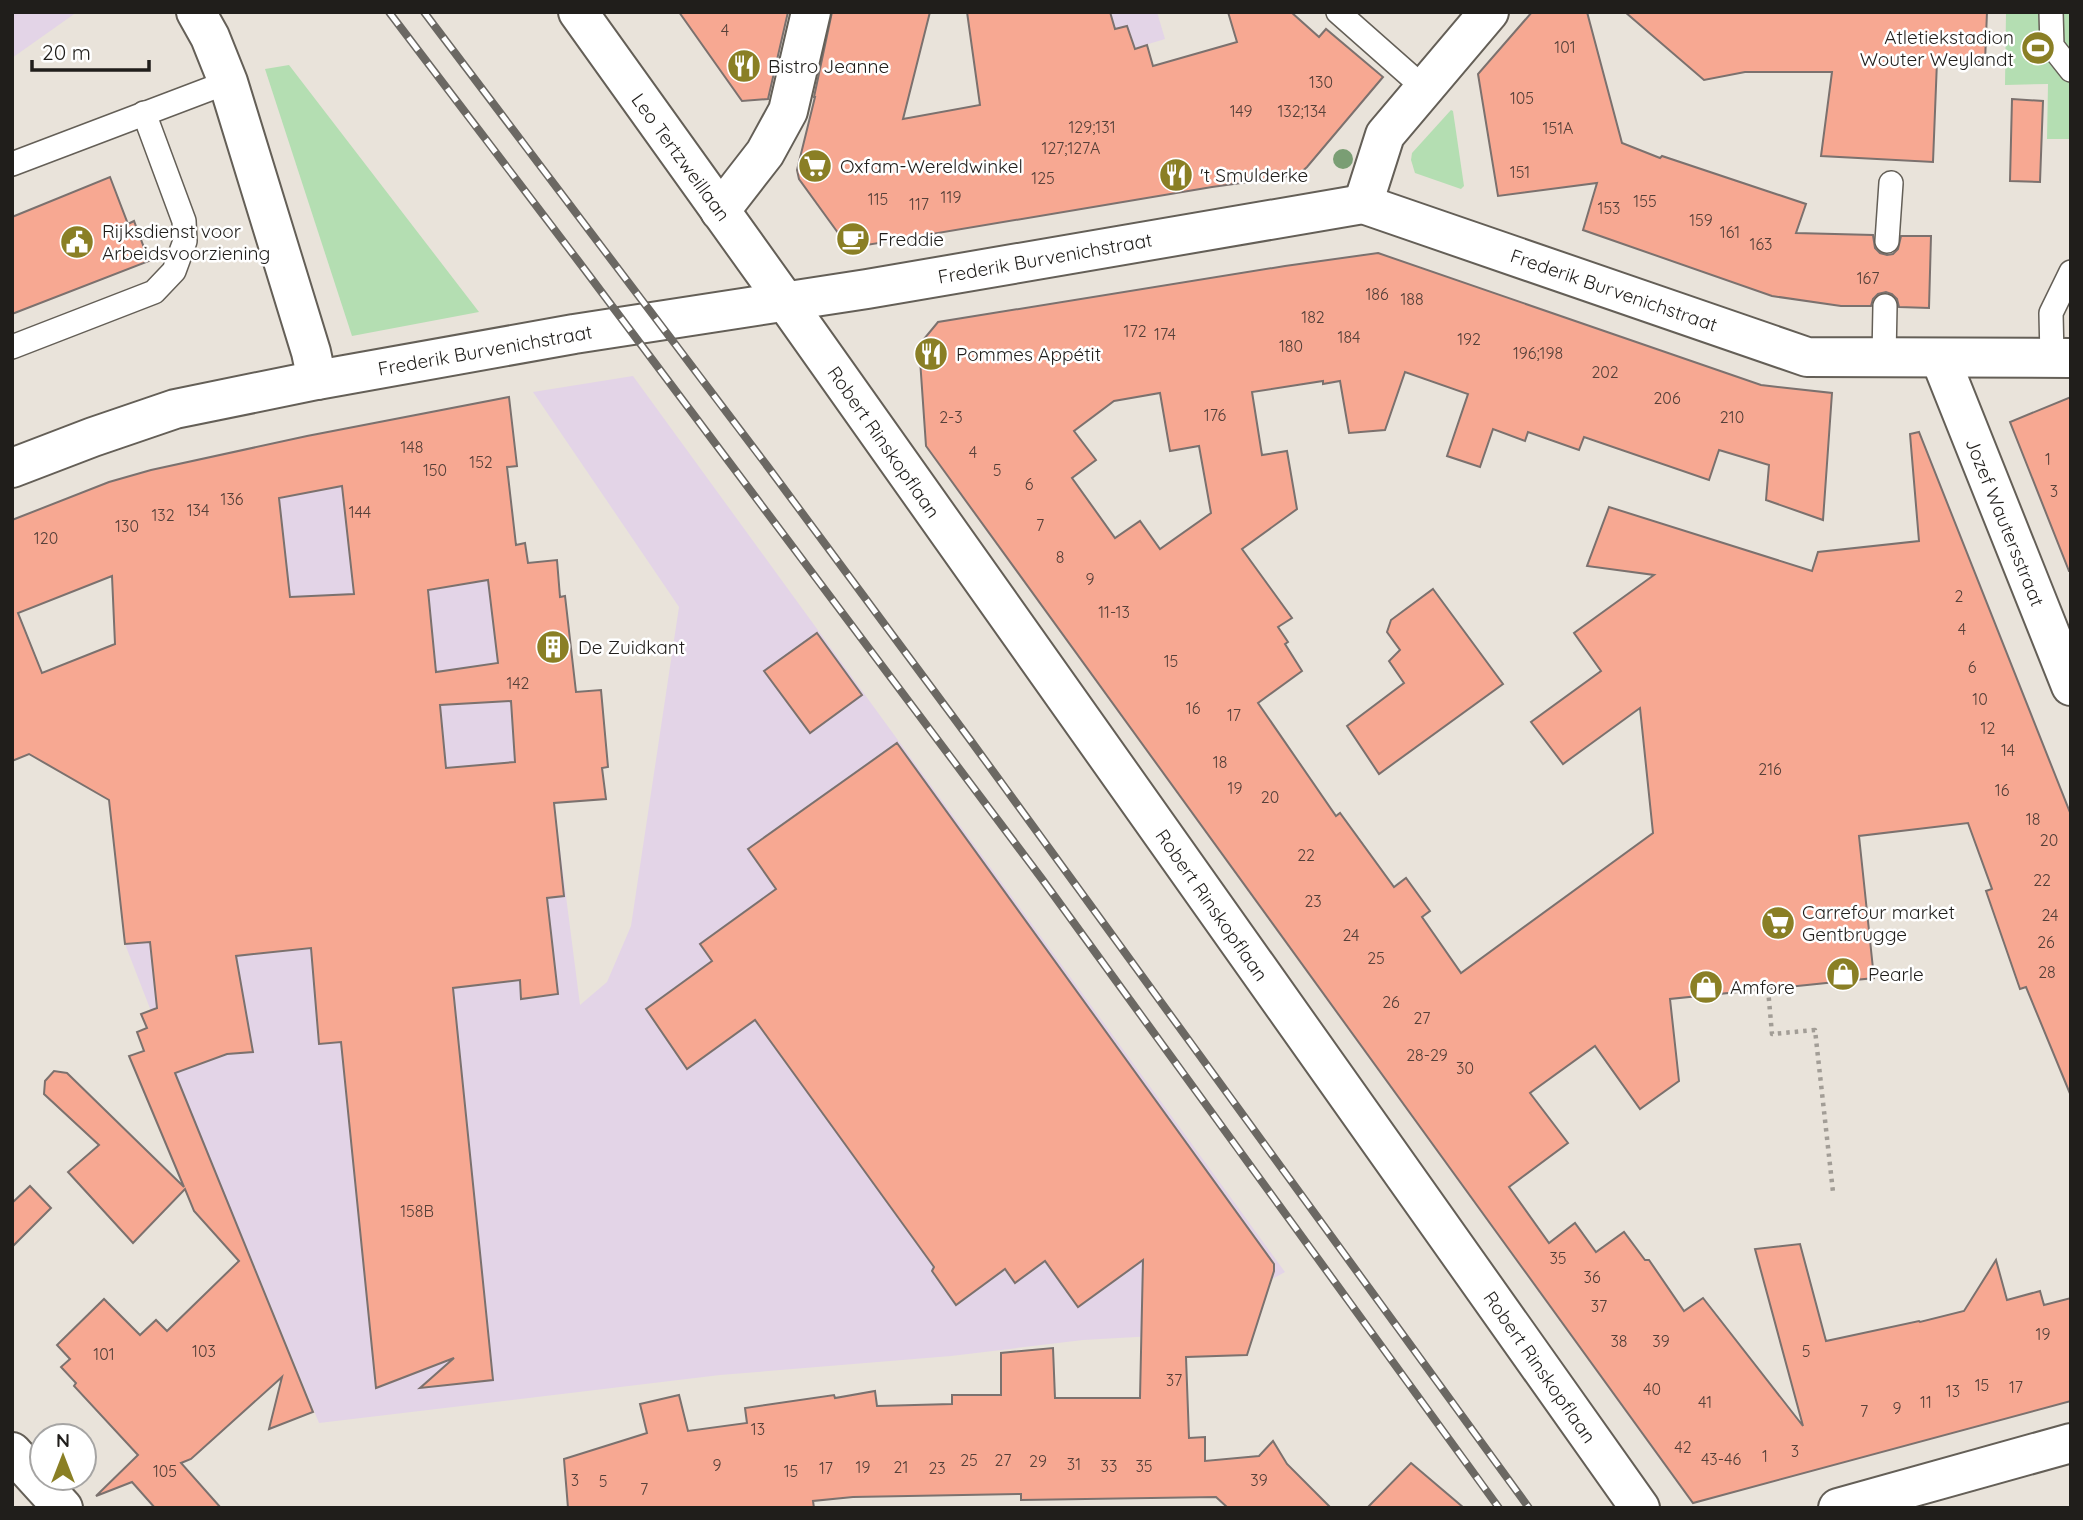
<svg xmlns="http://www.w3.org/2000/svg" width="2083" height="1520" viewBox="0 0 2083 1520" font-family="Quicksand,sans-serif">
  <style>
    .industrial { fill: #e3d4e7 }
    .green { fill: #b4deb2 }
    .building { fill: #f7a892; stroke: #7b716e; stroke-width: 2; fill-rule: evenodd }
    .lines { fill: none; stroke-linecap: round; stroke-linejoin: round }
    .service-casing { stroke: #645f57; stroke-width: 26 }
    .minor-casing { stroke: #645f57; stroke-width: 42 }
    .tertiary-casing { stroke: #645f57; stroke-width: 42 }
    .path { stroke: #a29d96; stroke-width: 4.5; stroke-dasharray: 3.5 5; stroke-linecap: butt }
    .service { stroke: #fff; stroke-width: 23 }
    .minor { stroke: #fff; stroke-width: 38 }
    .tertiary { stroke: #fff; stroke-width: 38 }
    .rail-casing { stroke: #6b6863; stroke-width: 8 }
    .rail { stroke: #fff; stroke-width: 5; stroke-dasharray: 16; stroke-linecap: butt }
    .tree { fill: #7a9e74 }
    .labels { text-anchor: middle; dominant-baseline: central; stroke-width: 5; stroke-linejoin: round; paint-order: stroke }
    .number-label { font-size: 16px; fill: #564039 }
    .poi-label { font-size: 19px; fill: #201e1b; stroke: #fff; text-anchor: start }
    .street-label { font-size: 19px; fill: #201e1b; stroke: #fff }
  </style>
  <rect width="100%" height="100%" fill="#e9e3da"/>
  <g class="industrial">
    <path d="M 12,12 L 77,12 L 12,58 Z"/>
    <path d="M 1071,12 L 1157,12 L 1165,39 L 1086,63 Z"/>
    <path d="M 633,376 L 1285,1272 L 1172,1335 L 1083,1340 L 951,1356 L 720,1375 L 319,1423 L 175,1073 L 125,944 L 101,727 L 244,450 L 336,431 L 352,576 L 485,551 L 554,803 L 580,1005 L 607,982 L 631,926 L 679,607 L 533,392 Z"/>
  </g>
  <g class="green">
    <path d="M 2006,12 L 2071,12 L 2071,139 L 2047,139 L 2048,84 L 2005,85 Z"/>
    <path d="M 289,65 L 479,312 L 352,336 L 265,69 Z"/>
    <path d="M 1451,110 L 1453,111 L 1464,186 L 1461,189 L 1415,173 L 1411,160 L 1412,153 Z"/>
  </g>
  <g class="building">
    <path d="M 679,12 L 788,12 L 768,99 L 742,101 Z"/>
    <path d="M 832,12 L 930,12 L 903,119 L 980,105 L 967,12 L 1110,12 L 1115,29 L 1127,26 L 1135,49 L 1147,45 L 1153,66 L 1237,42 L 1228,12 L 1291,12 L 1319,37 L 1326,29 L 1383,77 L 1307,167 L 1298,175 L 1212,187 L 849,248 L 799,179 L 797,170 L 815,97 L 814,97 Z"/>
    <path d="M 1532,12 L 1587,12 L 1622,143 L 1660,158 L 1662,156 L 1806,204 L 1796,233 L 1873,235 L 1875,248 L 1880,253 L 1887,255 L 1893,254 L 1898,249 L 1901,236 L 1931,236 L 1929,308 L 1899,307 L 1897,299 L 1892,294 L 1886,292 L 1878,294 L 1873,299 L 1871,306 L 1841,306 L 1772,296 L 1583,230 L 1597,183 L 1498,196 L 1478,74 Z"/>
    <path d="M 1625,12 L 1987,12 L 1985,62 L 1937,61 L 1933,162 L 1821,156 L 1832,72 L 1745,72 L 1704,80 Z"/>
    <path d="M 2012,99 L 2043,101 L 2040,182 L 2010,181 Z"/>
    <path d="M 110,177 L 128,224 L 134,221 L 149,261 L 12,314 L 12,217 Z"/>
    <path d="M 1378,253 L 1761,385 L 1832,393 L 1823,520 L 1766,500 L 1769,465 L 1719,450 L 1709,480 L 1584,437 L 1579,450 L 1528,432 L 1525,441 L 1493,429 L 1480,467 L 1447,456 L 1468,394 L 1405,372 L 1385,430 L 1349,433 L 1340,381 L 1323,384 L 1323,381 L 1252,392 L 1262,455 L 1287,451 L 1297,509 L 1242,549 L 1292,618 L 1278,627 L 1288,642 L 1285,644 L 1302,671 L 1258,703 L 1336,816 L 1340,813 L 1394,887 L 1406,878 L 1430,911 L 1422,917 L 1461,973 L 1653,833 L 1640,708 L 1563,764 L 1531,722 L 1601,671 L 1574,633 L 1654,575 L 1587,566 L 1609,507 L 1812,571 L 1818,552 L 1919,541 L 1910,434 L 1919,432 L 2071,815 L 2071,1096 L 2026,987 L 2020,989 L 1986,891 L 1992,889 L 1968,823 L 1859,836 L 1874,978 L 1670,999 L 1679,1081 L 1640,1109 L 1595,1046 L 1530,1093 L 1568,1143 L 1509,1187 L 1549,1243 L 1575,1223 L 1596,1252 L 1624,1232 L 1645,1260 L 1649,1260 L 1684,1311 L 1703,1298 L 1803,1426 L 1755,1249 L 1800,1244 L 1826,1341 L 1919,1321 L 1920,1322 L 1964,1311 L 1996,1260 L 2007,1300 L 2040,1291 L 2044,1305 L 2071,1298 L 2071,1401 L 1693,1503 L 926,446 L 919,345 L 938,322 L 1285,266 ZM 1160,393 L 1170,451 L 1199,446 L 1211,513 L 1160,549 L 1140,521 L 1115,538 L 1072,478 L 1096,460 L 1074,431 L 1114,401 Z"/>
    <path d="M 509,397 L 517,466 L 507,467 L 516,545 L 525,543 L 528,563 L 557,560 L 560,597 L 565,596 L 576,692 L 601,690 L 608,767 L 602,768 L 606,799 L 554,803 L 564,896 L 547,898 L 558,994 L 521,999 L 520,980 L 453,988 L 493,1380 L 420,1388 L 454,1358 L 376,1388 L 341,1042 L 319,1044 L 311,948 L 236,956 L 253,1052 L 227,1054 L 175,1073 L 313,1412 L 269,1429 L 282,1377 L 191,1459 L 181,1463 L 221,1508 L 155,1508 L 132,1482 L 96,1496 L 138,1455 L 74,1386 L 76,1383 L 61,1367 L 70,1359 L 57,1345 L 104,1299 L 140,1335 L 156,1320 L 167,1331 L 239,1261 L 194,1211 L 185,1189 L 133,1243 L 68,1172 L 99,1145 L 44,1094 L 45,1081 L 54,1071 L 67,1073 L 184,1187 L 129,1056 L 144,1051 L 137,1032 L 147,1028 L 141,1014 L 157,1008 L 150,942 L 125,944 L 109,800 L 29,754 L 12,761 L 12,520 L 109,482 L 151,470 L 307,436 ZM 342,486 L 354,594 L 290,597 L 279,498 ZM 112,576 L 115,644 L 42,673 L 18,613 ZM 488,580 L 498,663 L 436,672 L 428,590 ZM 511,701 L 515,762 L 446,768 L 440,705 Z"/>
    <path d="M 2071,397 L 2071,571 L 2069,571 L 2010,422 Z"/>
    <path d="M 1433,589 L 1503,684 L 1379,774 L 1347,726 L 1404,683 L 1389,661 L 1400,650 L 1387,632 L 1391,620 Z"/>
    <path d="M 817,633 L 862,695 L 810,733 L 764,671 Z"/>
    <path d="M 897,743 L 1274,1264 L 1274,1271 L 1247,1355 L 1186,1357 L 1189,1438 L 1205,1437 L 1205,1461 L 1259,1456 L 1273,1441 L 1287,1464 L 1331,1508 L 1228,1508 L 1216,1497 L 1021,1500 L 1021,1494 L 853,1497 L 813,1501 L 814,1508 L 568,1508 L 564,1459 L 647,1433 L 640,1404 L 679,1395 L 688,1431 L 747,1423 L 745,1408 L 834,1395 L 835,1398 L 875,1391 L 877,1406 L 952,1404 L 952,1395 L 1001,1395 L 1001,1353 L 1053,1348 L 1055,1398 L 1140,1398 L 1143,1260 L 1078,1307 L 1045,1261 L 1015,1283 L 1005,1269 L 956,1305 L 932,1271 L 934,1267 L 755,1020 L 687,1069 L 646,1009 L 712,961 L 700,944 L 776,889 L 748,849 Z"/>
    <path d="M 30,1186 L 51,1208 L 12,1247 L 12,1203 Z"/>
    <path d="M 1411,1463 L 1464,1508 L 1367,1508 Z"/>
  </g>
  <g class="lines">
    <g class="service-casing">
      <g id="service">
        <path d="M 1338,12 L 1424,88"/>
        <path d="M 2051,12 L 2052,46 L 2071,70"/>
        <path d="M 12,164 L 228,82"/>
        <path d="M 1887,241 L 1891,183"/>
        <path d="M 12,347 L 154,292 L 174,271 L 185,241 L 184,221 L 144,113"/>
        <path d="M 1884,357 L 1885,306"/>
        <path d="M 2052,358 L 2051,313 L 2071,272"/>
      </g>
    </g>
    <g class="minor-casing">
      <g id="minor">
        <path d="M 196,12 L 210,37 L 228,82 L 311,352 L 317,380"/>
        <path d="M 1363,204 L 1385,135 L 1489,12"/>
        <path d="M 720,211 L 765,153 L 788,111 L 811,12"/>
        <path d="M 1940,358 L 2071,686"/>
        <path d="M 12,468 L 93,437 L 175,409 L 317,380 L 574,334 L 867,289 L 1363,204 L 1807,357 L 2071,358"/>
        <path d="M 12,1452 L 63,1508"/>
        <path d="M 1838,1508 L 2071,1443"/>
      </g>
    </g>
    <g class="tertiary-casing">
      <path id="tertiary" d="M 578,12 L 785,301 L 1640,1508"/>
    </g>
    <path class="path" d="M 1768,989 L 1772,1034 L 1815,1030 L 1833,1192"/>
    <use href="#service" class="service"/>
    <use href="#minor" class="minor"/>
    <use href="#tertiary" class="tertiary"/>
    <g class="rail-casing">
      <g id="rail">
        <path d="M 389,12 L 579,262 L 1042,879 L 1499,1508"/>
        <path d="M 424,12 L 768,467 L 971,741 L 1529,1508"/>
      </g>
    </g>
    <use href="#rail" class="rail"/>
  </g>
  <circle class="tree" cx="1343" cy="159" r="10"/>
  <defs>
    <g id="stadium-disc" transform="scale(1.75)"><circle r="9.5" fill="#8a7f25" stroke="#fff"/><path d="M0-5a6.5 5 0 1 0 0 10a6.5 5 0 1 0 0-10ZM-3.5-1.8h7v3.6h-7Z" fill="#fff"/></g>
    <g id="restaurant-disc" transform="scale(1.75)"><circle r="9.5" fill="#8a7f25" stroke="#fff"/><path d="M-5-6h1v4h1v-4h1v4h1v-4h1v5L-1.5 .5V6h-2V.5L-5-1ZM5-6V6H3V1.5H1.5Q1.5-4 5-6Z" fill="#fff"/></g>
    <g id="supermarket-disc" transform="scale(1.75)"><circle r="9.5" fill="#8a7f25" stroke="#fff"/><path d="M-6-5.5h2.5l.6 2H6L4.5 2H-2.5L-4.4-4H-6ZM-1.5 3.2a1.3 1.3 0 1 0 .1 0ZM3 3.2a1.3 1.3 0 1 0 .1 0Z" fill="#fff"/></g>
    <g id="cafe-disc" transform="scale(1.75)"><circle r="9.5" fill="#8a7f25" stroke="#fff"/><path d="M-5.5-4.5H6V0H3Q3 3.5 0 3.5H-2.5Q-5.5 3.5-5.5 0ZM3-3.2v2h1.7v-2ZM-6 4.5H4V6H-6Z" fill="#fff"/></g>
    <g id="civic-disc" transform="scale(1.75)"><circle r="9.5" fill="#8a7f25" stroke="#fff"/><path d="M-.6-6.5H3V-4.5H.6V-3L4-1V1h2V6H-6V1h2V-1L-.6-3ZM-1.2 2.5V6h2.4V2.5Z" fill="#fff"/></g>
    <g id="building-disc" transform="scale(1.75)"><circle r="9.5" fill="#8a7f25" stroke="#fff"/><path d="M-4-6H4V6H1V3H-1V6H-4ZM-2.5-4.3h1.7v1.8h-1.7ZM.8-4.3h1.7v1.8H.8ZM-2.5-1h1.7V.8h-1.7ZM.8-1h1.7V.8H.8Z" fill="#fff"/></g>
    <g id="shop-disc" transform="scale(1.75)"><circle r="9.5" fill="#8a7f25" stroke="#fff"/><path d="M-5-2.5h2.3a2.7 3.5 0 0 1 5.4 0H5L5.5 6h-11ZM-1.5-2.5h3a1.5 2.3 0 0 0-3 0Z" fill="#fff"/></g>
  </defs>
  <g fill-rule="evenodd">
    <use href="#stadium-disc" x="2038" y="48"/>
    <use href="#restaurant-disc" x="744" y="66"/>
    <use href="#supermarket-disc" x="815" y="166"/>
    <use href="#restaurant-disc" x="1176" y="175"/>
    <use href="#cafe-disc" x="853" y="239"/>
    <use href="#civic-disc" x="77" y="242"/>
    <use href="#restaurant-disc" x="931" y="354"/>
    <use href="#building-disc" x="553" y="647"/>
    <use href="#supermarket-disc" x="1778" y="923"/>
    <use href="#shop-disc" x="1843" y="974"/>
    <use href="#shop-disc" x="1706" y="987"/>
  </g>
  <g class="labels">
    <g class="number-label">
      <text x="725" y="30">4</text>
      <text x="1565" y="47">101</text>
      <text x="1321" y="82">130</text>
      <text x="1522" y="98">105</text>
      <text x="1241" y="111">149</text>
      <text x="1302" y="111">132;134</text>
      <text x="1092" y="127">129;131</text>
      <text x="1558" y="128">151A</text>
      <text x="1071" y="148">127;127A</text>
      <text x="1520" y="172">151</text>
      <text x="1043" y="178">125</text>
      <text x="951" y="197">119</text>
      <text x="878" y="199">115</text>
      <text x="1645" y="201">155</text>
      <text x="919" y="204">117</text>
      <text x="1609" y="208">153</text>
      <text x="1701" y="220">159</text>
      <text x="1730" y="232">161</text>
      <text x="1761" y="244">163</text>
      <text x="1868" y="278">167</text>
      <text x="1377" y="294">186</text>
      <text x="1412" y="299">188</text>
      <text x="1313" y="317">182</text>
      <text x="1135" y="331">172</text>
      <text x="1165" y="334">174</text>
      <text x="1349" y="337">184</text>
      <text x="1469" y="339">192</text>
      <text x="1291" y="346">180</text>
      <text x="1538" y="353">196;198</text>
      <text x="1605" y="372">202</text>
      <text x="1667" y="398">206</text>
      <text x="1215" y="415">176</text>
      <text x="951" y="417">2-3</text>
      <text x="1732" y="417">210</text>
      <text x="412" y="447">148</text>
      <text x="973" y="452">4</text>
      <text x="2048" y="459">1</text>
      <text x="481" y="462">152</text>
      <text x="435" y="470">150</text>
      <text x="997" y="470">5</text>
      <text x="1029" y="484">6</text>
      <text x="2054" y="491">3</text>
      <text x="232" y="499">136</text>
      <text x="198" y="510">134</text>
      <text x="360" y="512">144</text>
      <text x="163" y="515">132</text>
      <text x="1040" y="525">7</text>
      <text x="127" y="526">130</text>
      <text x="46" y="538">120</text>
      <text x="1060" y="557">8</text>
      <text x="1090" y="579">9</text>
      <text x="1959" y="596">2</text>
      <text x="1114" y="612">11-13</text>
      <text x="1962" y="629">4</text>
      <text x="1171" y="661">15</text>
      <text x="1972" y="667">6</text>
      <text x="518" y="683">142</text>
      <text x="1980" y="699">10</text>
      <text x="1193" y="708">16</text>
      <text x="1234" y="715">17</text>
      <text x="1988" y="728">12</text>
      <text x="2008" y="750">14</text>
      <text x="1220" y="762">18</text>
      <text x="1770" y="769">216</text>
      <text x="1235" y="788">19</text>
      <text x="2002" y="790">16</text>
      <text x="1270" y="797">20</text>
      <text x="2033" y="819">18</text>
      <text x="2049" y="840">20</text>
      <text x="1306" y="855">22</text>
      <text x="2042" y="880">22</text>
      <text x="1313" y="901">23</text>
      <text x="2050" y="915">24</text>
      <text x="1351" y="935">24</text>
      <text x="2046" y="942">26</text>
      <text x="1376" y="958">25</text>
      <text x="2047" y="972">28</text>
      <text x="1391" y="1002">26</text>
      <text x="1422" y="1018">27</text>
      <text x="1427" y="1055">28-29</text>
      <text x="1465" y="1068">30</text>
      <text x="417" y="1211">158B</text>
      <text x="1558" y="1258">35</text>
      <text x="1592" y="1277">36</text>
      <text x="1599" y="1306">37</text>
      <text x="2043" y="1334">19</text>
      <text x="1619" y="1341">38</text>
      <text x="1661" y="1341">39</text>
      <text x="204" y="1351">103</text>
      <text x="1806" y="1351">5</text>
      <text x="104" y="1354">101</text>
      <text x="1174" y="1380">37</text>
      <text x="1982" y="1385">15</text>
      <text x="2016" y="1387">17</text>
      <text x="1652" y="1389">40</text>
      <text x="1953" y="1391">13</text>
      <text x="1705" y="1402">41</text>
      <text x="1926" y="1402">11</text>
      <text x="1897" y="1408">9</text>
      <text x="1864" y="1411">7</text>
      <text x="758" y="1429">13</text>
      <text x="1683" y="1447">42</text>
      <text x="1795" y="1451">3</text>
      <text x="1765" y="1456">1</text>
      <text x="1721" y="1459">43-46</text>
      <text x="969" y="1460">25</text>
      <text x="1003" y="1460">27</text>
      <text x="1038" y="1461">29</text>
      <text x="1074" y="1464">31</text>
      <text x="717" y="1465">9</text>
      <text x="1109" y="1466">33</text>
      <text x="1144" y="1466">35</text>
      <text x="863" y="1467">19</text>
      <text x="901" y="1467">21</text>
      <text x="826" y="1468">17</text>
      <text x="937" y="1468">23</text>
      <text x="165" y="1471">105</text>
      <text x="791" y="1471">15</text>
      <text x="575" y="1480">3</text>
      <text x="1259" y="1480">39</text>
      <text x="603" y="1481">5</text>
      <text x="644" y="1489">7</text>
    </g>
    <g class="poi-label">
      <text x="2014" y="37" text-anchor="end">Atletiekstadion<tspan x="2014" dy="22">Wouter Weylandt</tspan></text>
      <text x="768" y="66">Bistro Jeanne</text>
      <text x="840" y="166">Oxfam-Wereldwinkel</text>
      <text x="1200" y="175">'t Smulderke</text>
      <text x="102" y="231">Rijksdienst voor<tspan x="102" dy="22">Arbeidsvoorziening</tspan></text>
      <text x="878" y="239">Freddie</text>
      <text x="956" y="354">Pommes Appétit</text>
      <text x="578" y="647">De Zuidkant</text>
      <text x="1802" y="912">Carrefour market<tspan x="1802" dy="22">Gentbrugge</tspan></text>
      <text x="1868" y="974">Pearle</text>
      <text x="1730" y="987">Amfore</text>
    </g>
    <g class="street-label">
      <text transform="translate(681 157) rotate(54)">Leo Tertzweillaan</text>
      <text transform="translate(1045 258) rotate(-10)">Frederik Burvenichstraat</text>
      <text transform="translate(1614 290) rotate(19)">Frederik Burvenichstraat</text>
      <text transform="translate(485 350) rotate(-10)">Frederik Burvenichstraat</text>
      <text transform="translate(884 442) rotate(55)">Robert Rinskopflaan</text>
      <text transform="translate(2005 522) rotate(68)">Jozef Wautersstraat</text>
      <text transform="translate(1212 905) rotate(55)">Robert Rinskopflaan</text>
      <text transform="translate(1540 1367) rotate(55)">Robert Rinskopflaan</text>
    </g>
  </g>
  <rect width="2083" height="1520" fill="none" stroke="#201e1b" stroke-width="28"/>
  <g transform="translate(63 1457)"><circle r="33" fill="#ffffff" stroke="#a6a5a4" stroke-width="2"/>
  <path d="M0-5L12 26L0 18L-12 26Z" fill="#8a7f25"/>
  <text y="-10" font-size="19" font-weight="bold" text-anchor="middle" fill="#201e1b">N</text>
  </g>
  <path d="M32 60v10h117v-10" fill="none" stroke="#201e1b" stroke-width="3.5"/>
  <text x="42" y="60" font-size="21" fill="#201e1b" stroke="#ffffff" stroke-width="5" paint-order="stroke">20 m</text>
</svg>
